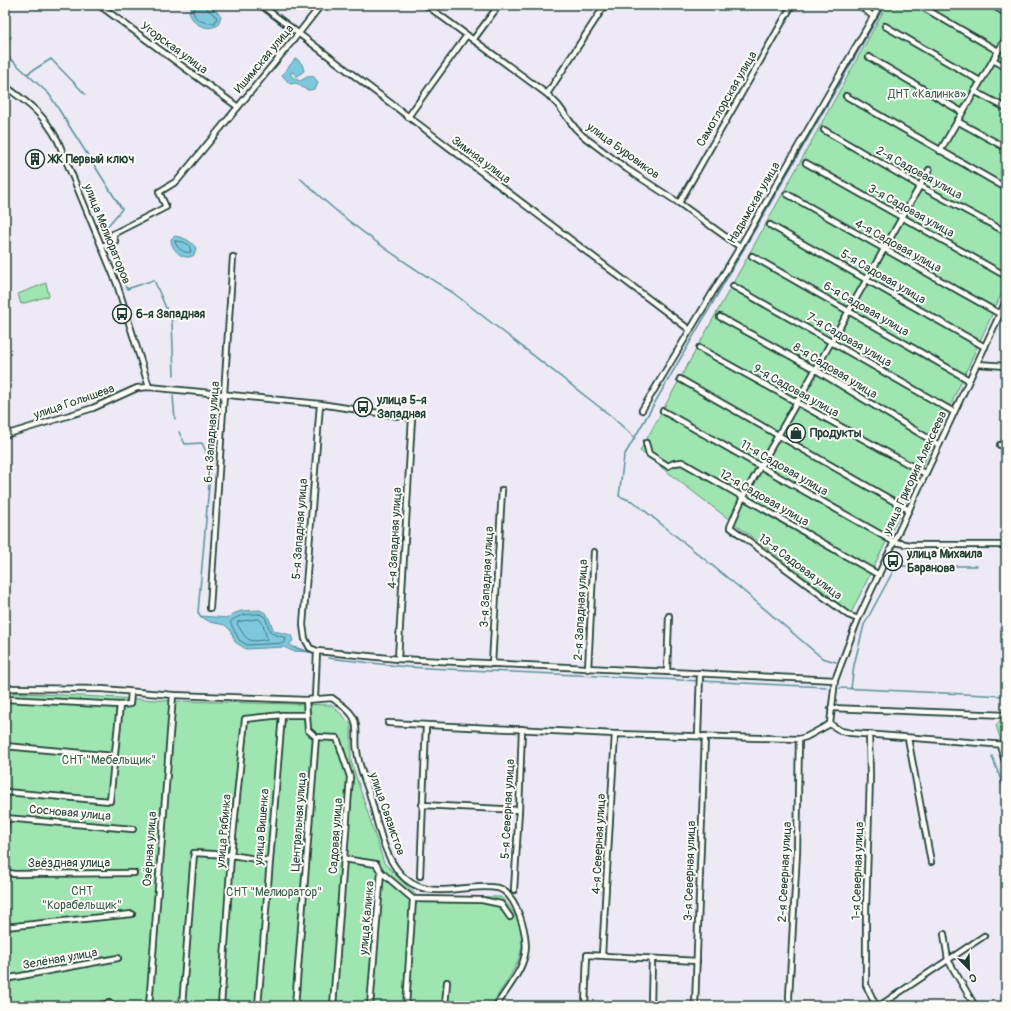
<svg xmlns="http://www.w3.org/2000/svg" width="1011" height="1011" viewBox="0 0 1011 1011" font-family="Pangolin,sans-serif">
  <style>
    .green { fill: #9ee5b2; stroke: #5e9173 }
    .water { fill: #7ec8de; stroke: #58909a }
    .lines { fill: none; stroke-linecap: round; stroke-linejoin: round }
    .shore { stroke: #457578; stroke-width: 1 }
    .stream { stroke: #58909a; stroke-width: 1.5 }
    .street-casing { stroke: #1f3d34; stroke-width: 8 }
    .street { stroke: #fdfcf7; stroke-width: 4.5 }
    .labels { text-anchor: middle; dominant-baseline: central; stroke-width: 4; stroke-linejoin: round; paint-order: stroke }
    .street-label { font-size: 12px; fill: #1f3d34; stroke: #fdfcf7 }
    .park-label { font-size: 12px; fill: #385f4d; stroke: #fdfcf7 }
    .poi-label { font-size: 12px; font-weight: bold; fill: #1f3d34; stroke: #fdfcf7; text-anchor: start }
  </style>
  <rect width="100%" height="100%" fill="#edeaf6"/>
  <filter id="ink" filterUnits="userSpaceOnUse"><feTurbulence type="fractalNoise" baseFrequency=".025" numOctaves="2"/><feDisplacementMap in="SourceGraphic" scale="8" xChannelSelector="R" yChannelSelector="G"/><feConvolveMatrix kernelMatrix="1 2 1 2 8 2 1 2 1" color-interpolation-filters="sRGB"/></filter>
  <g filter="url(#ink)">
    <g class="green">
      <path d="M 887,5 L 1006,5 L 1006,284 L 913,487 L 851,613 L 640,451 Z"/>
      <path d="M 46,283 L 49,296 L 21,304 L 18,294 Z"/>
      <path d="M 5,692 L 176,701 L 332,705 L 351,724 L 351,761 L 384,863 L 417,896 L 501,897 C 542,940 516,965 491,1006 L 5,1006 Z"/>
      <path d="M 1001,719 L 1006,719 L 1006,757 L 996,725 Z"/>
    </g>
    <g class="water">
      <path d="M 193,5 C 205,5 213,6 221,16 L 218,25 C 207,32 191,24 189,11 Z"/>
      <path d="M 295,59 L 297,59 L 302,64 L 304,71 L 296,77 L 293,72 L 291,72 L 291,76 C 302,83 299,81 309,76 L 313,76 L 318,82 L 316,88 C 307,93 304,88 296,83 L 290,84 L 282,75 Z"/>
      <path d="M 175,236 C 185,238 190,240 196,248 L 194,255 C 184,262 171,250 171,239 Z"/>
      <path d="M 260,610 L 267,614 L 274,631 L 291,635 L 293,641 L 289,644 L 295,648 L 310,652 L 292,651 L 284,647 L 246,649 L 235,642 L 231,631 L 225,625 L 210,622 L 200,616 L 229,618 C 235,609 250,611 260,610 Z"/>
    </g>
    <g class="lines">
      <g class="shore">
        <path d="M 196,5 L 193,12 C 196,22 205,23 215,23 L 217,17 L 207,9 L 206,5"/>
        <path d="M 175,241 L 184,242 L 189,245 L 191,252 C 184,254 176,248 175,241 Z"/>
        <path d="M 260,614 L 265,617 L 271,633 L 286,638 L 285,643 L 247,645 L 239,640 L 230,622 C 240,614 247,614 260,614 Z"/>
        <path d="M 259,619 L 263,624 L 267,639 C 246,644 247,639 237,624 L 238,622 Z"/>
      </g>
      <g class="stream">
        <path d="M 5,33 L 11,37 L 5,45"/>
        <path d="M 5,54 L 49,94 L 122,209 L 105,229 L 107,238"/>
        <path d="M 27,74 L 51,59 L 85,94"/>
        <path d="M 300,178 C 344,221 399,260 452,292 L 611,416 L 634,437"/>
        <path d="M 112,250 L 120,273"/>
        <path d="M 125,286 L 127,289 L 154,280 L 172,322 L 174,375"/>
        <path d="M 173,396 L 175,419"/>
        <path d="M 179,432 L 185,444 L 202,443 L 211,462 L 198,612 L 201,617"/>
        <path d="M 293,647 L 310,652"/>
        <path d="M 328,658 L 407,667 L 826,687"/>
        <path d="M 836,662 L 822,658 L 740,588 L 634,502 L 619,496 L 624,456 L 885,5"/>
        <path d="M 840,688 L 1006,696"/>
        <path d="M 851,689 L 854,665 L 864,625 L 896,566 L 977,566"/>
        <path d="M 992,756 L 1006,794"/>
      </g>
      <g class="street-casing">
        <g id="street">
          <path d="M 99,5 L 238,107"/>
          <path d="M 261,5 L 690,330"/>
          <path d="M 426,5 L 547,94 L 558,105 L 575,128 L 583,136 L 627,169 L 679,203 L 740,247"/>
          <path d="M 859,5 L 874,17"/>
          <path d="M 919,5 L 998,51"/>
          <path d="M 992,5 L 1006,13"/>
          <path d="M 885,26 L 980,81"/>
          <path d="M 473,40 L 499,5"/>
          <path d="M 869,57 L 962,112"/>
          <path d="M 993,60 L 1006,67"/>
          <path d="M 5,86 C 29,104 43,113 58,141 L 117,284 L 149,387"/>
          <path d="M 974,91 L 1006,108"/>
          <path d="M 547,94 L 605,5"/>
          <path d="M 846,96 L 1006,188"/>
          <path d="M 408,117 L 467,35"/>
          <path d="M 957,121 L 1006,148"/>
          <path d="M 824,130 L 920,186 L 1006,232"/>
          <path d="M 940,151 L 1006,38"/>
          <path d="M 806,163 L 1006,276"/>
          <path d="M 787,194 L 1000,314"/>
          <path d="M 679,203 L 792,5"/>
          <path d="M 770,225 L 985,347"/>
          <path d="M 102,246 L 115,241 L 113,234 L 166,207 L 159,192 L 177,181 L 299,33 L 321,5"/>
          <path d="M 752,256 L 969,380"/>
          <path d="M 733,286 L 954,412"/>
          <path d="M 720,317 L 816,370 L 939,445"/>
          <path d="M 699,348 L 926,474"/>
          <path d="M 977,364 L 1006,366"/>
          <path d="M 680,379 L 909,510"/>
          <path d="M 320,404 L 303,625 L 305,639 L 310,648 L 317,651 L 398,659 L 835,680"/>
          <path d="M 642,410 L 740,247 L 880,5"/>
          <path d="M 663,411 L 894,542 L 910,545 L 1006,545"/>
          <path d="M 5,435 L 93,408 L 137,388 L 149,387 L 320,404 L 412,418 L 398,659"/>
          <path d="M 646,443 L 649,454 L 668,466 L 674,463 L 682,462 L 879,575"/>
          <path d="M 1000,445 L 1006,445"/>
          <path d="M 210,608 L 233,257"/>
          <path d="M 858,619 L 848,615 L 730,527 L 743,497 L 929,170"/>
          <path d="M 492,664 L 502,490"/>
          <path d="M 588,669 L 594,552"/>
          <path d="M 667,672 L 669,616"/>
          <path d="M 5,688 L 102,689 L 173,695 L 306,700 L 332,698 C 340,704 352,711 355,721 C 358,731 355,742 357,751 C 359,766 364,779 369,792 C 377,818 381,849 398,871 C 426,906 463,881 498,888 C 506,890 513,900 516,907 C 537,954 522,967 496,1006"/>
          <path d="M 315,698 L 317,651"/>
          <path d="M 5,699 L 120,705"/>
          <path d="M 831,708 L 1006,715"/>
          <path d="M 388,723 L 615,734 L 799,739 L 806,737 L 830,724"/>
          <path d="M 830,724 L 835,680 L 858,619 L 1006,301"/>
          <path d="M 830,724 L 841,731 L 851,733 L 1006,745"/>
          <path d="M 869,734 L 870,776 L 866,910 L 866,985 L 876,1006"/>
          <path d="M 698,735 L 700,673"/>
          <path d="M 316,737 L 337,738 L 350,777 L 333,1006"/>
          <path d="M 908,738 L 931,862"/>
          <path d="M 1000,745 L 1006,765"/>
          <path d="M 5,746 L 114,756"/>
          <path d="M 5,792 L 110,801 L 120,705 L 130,704 L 131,692"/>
          <path d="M 422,805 L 519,810"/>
          <path d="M 5,818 L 133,829"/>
          <path d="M 5,831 L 6,818"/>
          <path d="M 344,859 L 376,864 L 381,872 L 370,1006"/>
          <path d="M 5,872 L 14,874 L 134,873"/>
          <path d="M 381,872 L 413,899 L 406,1006"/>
          <path d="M 420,876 L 426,725"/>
          <path d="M 514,890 L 519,810 L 522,729"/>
          <path d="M 413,899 L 482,900 L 501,904 L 510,917"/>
          <path d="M 5,927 L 132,914"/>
          <path d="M 944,934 L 948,960 L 975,1006"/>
          <path d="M 602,955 L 615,734"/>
          <path d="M 5,979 L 118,958"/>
          <path d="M 97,1006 L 110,1003"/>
          <path d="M 149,1006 L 173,695"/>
          <path d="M 182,1006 L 194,853 L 231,855 L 269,861"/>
          <path d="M 221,1006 L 231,855 L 245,719 L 282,715"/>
          <path d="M 258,1006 L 282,715 L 307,715 L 306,700"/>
          <path d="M 295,1006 L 316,737 L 308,730 L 307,715"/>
          <path d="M 445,1006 L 447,982"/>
          <path d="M 585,1006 L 587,955 L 697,961"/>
          <path d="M 651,1006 L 652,959"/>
          <path d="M 695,1006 L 705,736"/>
          <path d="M 790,1006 L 789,997 L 797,852 L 799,739"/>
          <path d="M 879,1006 L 984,936"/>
        </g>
      </g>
      <use href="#street" class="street"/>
    </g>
  </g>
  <defs>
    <g id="building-ring" transform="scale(1)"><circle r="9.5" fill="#fdfcf7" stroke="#1f3d34" stroke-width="1.5"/><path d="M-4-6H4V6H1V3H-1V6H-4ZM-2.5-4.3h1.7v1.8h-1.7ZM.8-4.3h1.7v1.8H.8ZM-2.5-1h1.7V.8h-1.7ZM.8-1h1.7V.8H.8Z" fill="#1f3d34"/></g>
    <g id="bus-ring" transform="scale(1)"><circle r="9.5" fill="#fdfcf7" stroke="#1f3d34" stroke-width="1.5"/><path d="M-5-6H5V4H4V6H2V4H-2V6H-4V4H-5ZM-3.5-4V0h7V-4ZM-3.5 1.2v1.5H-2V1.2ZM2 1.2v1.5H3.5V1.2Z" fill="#1f3d34"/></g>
    <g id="shop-ring" transform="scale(1)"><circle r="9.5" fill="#fdfcf7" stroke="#1f3d34" stroke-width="1.5"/><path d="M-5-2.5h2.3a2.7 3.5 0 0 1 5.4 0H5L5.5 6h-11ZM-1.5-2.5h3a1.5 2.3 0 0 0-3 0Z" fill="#1f3d34"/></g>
  </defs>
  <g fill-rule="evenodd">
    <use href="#building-ring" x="35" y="159"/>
    <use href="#bus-ring" x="122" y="314"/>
    <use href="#bus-ring" x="363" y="407"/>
    <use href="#shop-ring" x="796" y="433"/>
    <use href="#bus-ring" x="893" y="561"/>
  </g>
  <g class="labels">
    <g class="street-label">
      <text transform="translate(174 48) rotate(36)">Угорская улица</text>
      <text transform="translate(264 59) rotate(-50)">Ишимская улица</text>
      <text transform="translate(727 99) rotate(-60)">Самотлорская улица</text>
      <text transform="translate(623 151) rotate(36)">улица Буровиков</text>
      <text transform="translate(481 160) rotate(37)">Зимняя улица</text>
      <text transform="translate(919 173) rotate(29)">2-я Садовая улица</text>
      <text transform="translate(754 203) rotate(-60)">Надымская улица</text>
      <text transform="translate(911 211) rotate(29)">3-я Садовая улица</text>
      <text transform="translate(107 234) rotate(68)">улица Мелиораторов</text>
      <text transform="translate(898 246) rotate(29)">4-я Садовая улица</text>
      <text transform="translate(883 277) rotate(30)">5-я Садовая улица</text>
      <text transform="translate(866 309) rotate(30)">6-я Садовая улица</text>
      <text transform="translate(849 340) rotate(30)">7-я Садовая улица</text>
      <text transform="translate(835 371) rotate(31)">8-я Садовая улица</text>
      <text transform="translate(796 391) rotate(29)">9-я Садовая улица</text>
      <text transform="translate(74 402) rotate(-19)">улица Голышева</text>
      <text transform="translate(212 432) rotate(-86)">6-я Западная улица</text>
      <text transform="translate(784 468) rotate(30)">11-я Садовая улица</text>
      <text transform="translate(915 473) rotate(-65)">улица Григория Алексеева</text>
      <text transform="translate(764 498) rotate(30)">12-я Садовая улица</text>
      <text transform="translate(300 529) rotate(-86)">5-я Западная улица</text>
      <text transform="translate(395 538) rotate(-87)">4-я Западная улица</text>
      <text transform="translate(800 567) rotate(37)">13-я Садовая улица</text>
      <text transform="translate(487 577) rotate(-87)">3-я Западная улица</text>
      <text transform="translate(581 610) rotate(-87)">2-я Западная улица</text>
      <text transform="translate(508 809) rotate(-87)">5-я Северная улица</text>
      <text transform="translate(70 813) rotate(5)">Сосновая улица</text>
      <text transform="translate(387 814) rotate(71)">улица Связистов</text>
      <text transform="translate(299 822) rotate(-86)">Центральная улица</text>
      <text transform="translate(262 827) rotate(-85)">улица Вишенка</text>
      <text transform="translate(224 831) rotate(-85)">улица Рябинка</text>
      <text transform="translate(336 836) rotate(-86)">Садовая улица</text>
      <text transform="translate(599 844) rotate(-87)">4-я Северная улица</text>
      <text transform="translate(150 849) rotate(-86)">Озёрная улица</text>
      <text x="69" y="863">Звёздная улица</text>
      <text transform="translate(690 871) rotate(-88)">3-я Северная улица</text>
      <text transform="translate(858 871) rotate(-88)">1-я Северная улица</text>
      <text transform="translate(785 872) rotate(-87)">2-я Северная улица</text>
      <text transform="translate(367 918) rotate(-85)">улица Калинка</text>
      <text transform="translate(60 959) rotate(-10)">Зелёная улица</text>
    </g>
    <g class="park-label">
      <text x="927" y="94">ДНТ «Калинка»</text>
      <text x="109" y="760">СНТ "Мебельщик"</text>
      <text x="82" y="891">СНТ<tspan x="82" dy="14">"Корабельщик"</tspan></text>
      <text x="274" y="892">СНТ "Мелиоратор"</text>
    </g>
    <g class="poi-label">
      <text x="49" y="159">ЖК Первый ключ</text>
      <text x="136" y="314">6-я Западная</text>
      <text x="377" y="400">улица 5-я<tspan x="377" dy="14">Западная</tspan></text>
      <text x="810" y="433">Продукты</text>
      <text x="907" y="554">улица Михаила<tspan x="907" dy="14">Баранова</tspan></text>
    </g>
  </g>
  <rect width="1011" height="1011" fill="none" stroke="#fdfcf7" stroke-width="20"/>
  <rect x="10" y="10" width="991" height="991" fill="none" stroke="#1f3d34" stroke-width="1.5" filter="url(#ink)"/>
  <g transform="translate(969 969) rotate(157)" stroke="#fdfcf7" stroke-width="3" paint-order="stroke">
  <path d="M0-3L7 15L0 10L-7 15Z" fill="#1f3d34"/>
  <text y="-6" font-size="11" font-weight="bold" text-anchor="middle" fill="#1f3d34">С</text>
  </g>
</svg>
